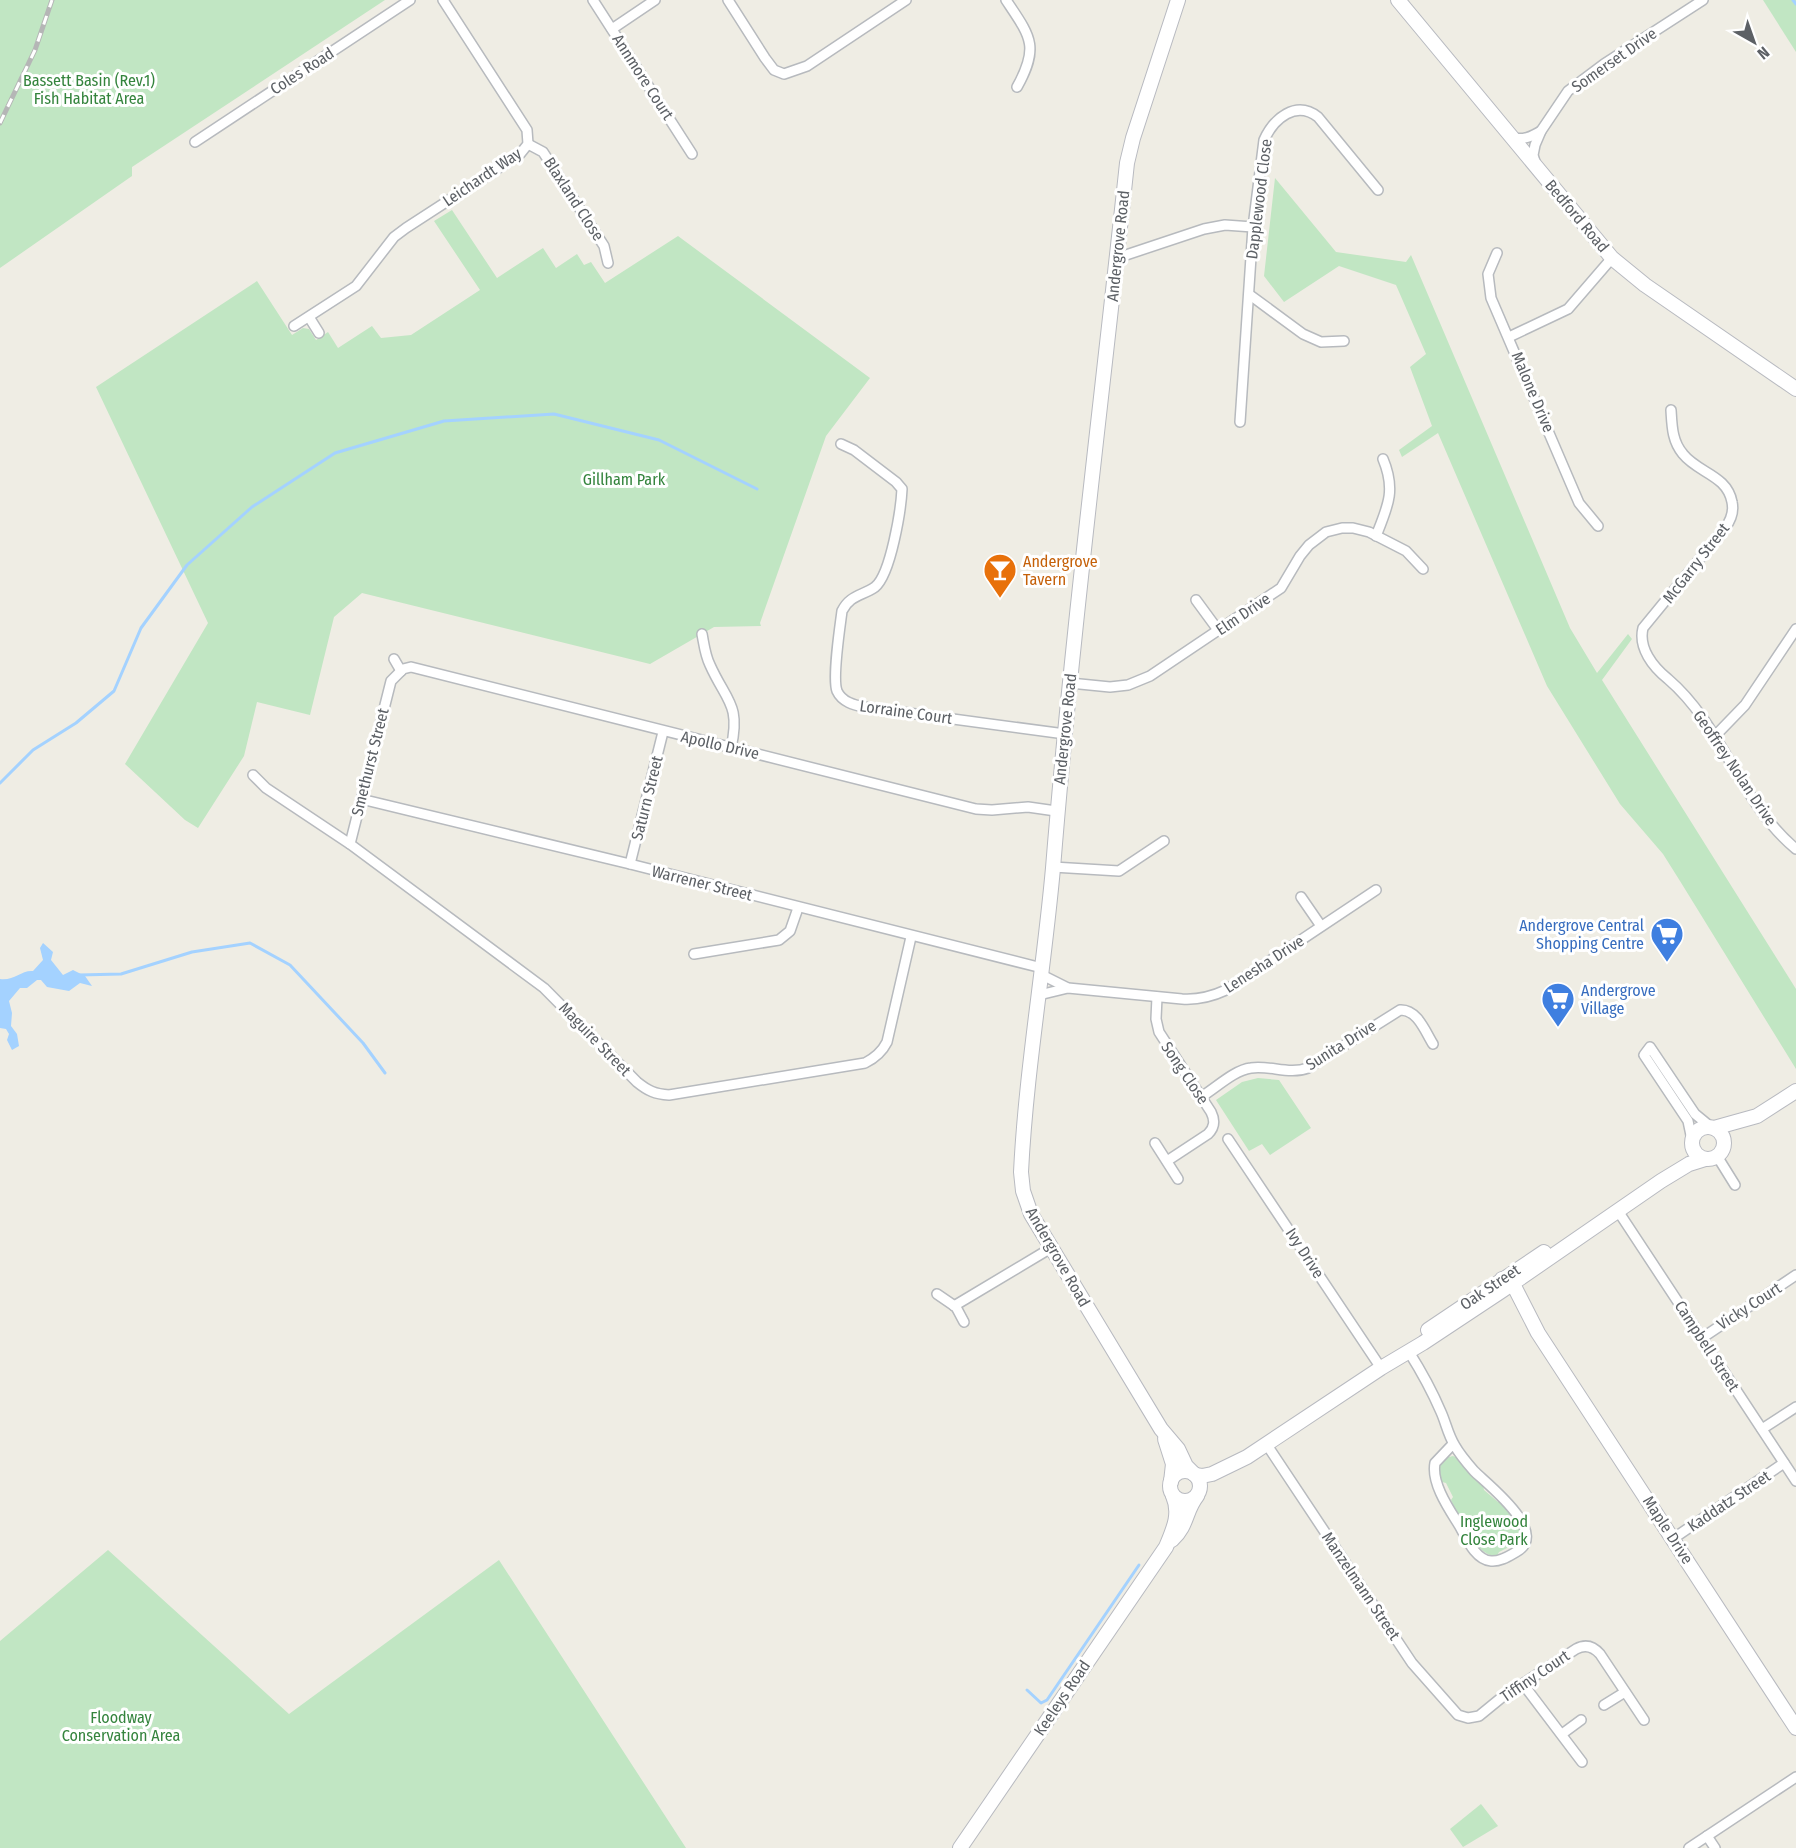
<svg xmlns="http://www.w3.org/2000/svg" width="1796" height="1848" viewBox="0 0 1796 1848" font-family="'Fira Sans Condensed',sans-serif">
  <style>
    .green { fill: #c1e6c3 }
    .water { fill: #a4d2ff }
    .lines { fill: none; stroke-linecap: round; stroke-linejoin: round }
    .stream { stroke: #a4d2ff; stroke-width: 3 }
    .street-casing { stroke: #b7babe; stroke-width: 12 }
    .secondary-casing { stroke: #b8bac0; stroke-width: 16 }
    .street { stroke: #fff; stroke-width: 9 }
    .secondary { stroke: #fff; stroke-width: 14 }
    .rail-casing { stroke: #b5b6b6; stroke-width: 5 }
    .rail { stroke: #fff; stroke-width: 3; stroke-dasharray: 9; stroke-linecap: butt }
    .labels { text-anchor: middle; dominant-baseline: central; stroke-width: 6; stroke-linejoin: round; paint-order: stroke }
    .street-label { font-size: 16px; fill: #5c6065; stroke: #fff }
    .park-label { font-size: 16px; fill: #34843d; stroke: #fff }
    .food-label { font-size: 16px; fill: #c56008; stroke: #fff; text-anchor: start }
    .shop-label { font-size: 16px; fill: #366cbe; stroke: #fff; text-anchor: end }
  </style>
  <rect width="100%" height="100%" fill="#efede4"/>
  <g class="green">
    <path d="M 0,0 L 385,0 L 132,167 L 132,176 L 0,268 Z"/>
    <path d="M 1763,0 L 1796,0 L 1796,52 Z"/>
    <path d="M 1275,178 L 1336,252 L 1406,262 L 1411,255 L 1570,628 L 1597,673 L 1628,634 L 1632,639 L 1602,680 L 1796,989 L 1796,1069 L 1680,881 L 1663,854 L 1620,804 L 1547,686 L 1438,433 L 1402,457 L 1399,450 L 1432,426 L 1410,367 L 1426,354 L 1396,285 L 1339,266 L 1284,302 L 1264,276 Z"/>
    <path d="M 452,210 L 497,278 L 543,248 L 556,268 L 577,254 L 584,265 L 591,262 L 605,283 L 678,236 L 870,378 L 826,436 L 760,623 L 761,626 L 714,627 L 650,664 L 362,593 L 334,617 L 310,715 L 257,702 L 244,756 L 198,828 L 185,820 L 125,764 L 208,623 L 96,387 L 257,281 L 292,335 L 303,328 L 309,329 L 316,340 L 328,332 L 338,348 L 372,326 L 381,338 L 411,335 L 480,290 L 434,221 Z"/>
    <path d="M 1258,1078 L 1279,1080 L 1311,1128 L 1270,1155 L 1262,1144 L 1249,1151 L 1216,1100 L 1242,1082 Z"/>
    <path d="M 1453,1456 L 1458,1458 L 1483,1485 L 1484,1490 L 1498,1502 L 1501,1501 C 1510,1513 1527,1530 1517,1546 L 1513,1545 L 1499,1552 L 1497,1556 C 1477,1558 1459,1517 1451,1500 L 1453,1497 L 1446,1483 L 1442,1482 L 1440,1477 L 1439,1464 L 1445,1458 Z"/>
    <path d="M 108,1550 L 289,1714 L 499,1560 L 686,1848 L 0,1848 L 0,1641 Z"/>
    <path d="M 1481,1804 L 1498,1826 L 1463,1847 L 1450,1829 Z"/>
  </g>
  <path class="water" d="M 43,943 L 53,952 L 51,960 L 63,975 L 73,970 L 85,976 L 92,986 L 80,983 L 69,991 L 47,987 L 41,980 L 37,980 L 27,988 L 20,988 L 9,1001 L 12,1013 L 11,1026 L 17,1034 L 19,1046 L 12,1050 L 7,1040 L 9,1034 L 6,1029 L 0,1028 L 0,979 C 14,981 21,970 33,971 L 43,960 L 40,948 Z"/>
  <g class="lines">
    <g class="stream">
      <path d="M 1793,0 L 1796,4"/>
      <path d="M 0,783 L 33,750 L 76,723 L 114,691 L 141,628 L 187,565 L 252,507 L 335,453 L 444,421 L 554,414 L 659,440 L 757,489"/>
      <path d="M 79,975 L 121,974 L 192,952 L 250,943 L 290,965 L 363,1043 L 385,1073"/>
      <path d="M 1027,1690 L 1041,1703 L 1047,1700 L 1139,1565"/>
    </g>
    <g class="street-casing">
      <g id="street">
        <path d="M 593,0 L 692,154"/>
        <path d="M 728,0 L 765,58 L 774,70 L 784,74 L 807,66 L 906,0"/>
        <path d="M 1006,0 C 1030,36 1040,46 1017,87"/>
        <path d="M 612,29 L 655,0"/>
        <path d="M 1512,138 C 1524,140 1531,137 1541,131"/>
        <path d="M 195,142 L 410,0"/>
        <path d="M 528,144 L 543,152 L 604,246 L 608,263"/>
        <path d="M 1536,165 L 1533,155 L 1535,145 L 1541,131 L 1568,91 L 1604,64 L 1703,0"/>
        <path d="M 1497,253 L 1488,274 L 1491,298 L 1579,503 L 1598,526"/>
        <path d="M 1117,258 L 1204,229 L 1225,225 L 1253,227"/>
        <path d="M 1250,295 L 1303,334 L 1321,342 L 1344,341"/>
        <path d="M 309,317 L 319,333"/>
        <path d="M 294,326 L 356,286 L 394,237 L 406,228 L 520,154 L 528,144 L 527,130 L 443,0"/>
        <path d="M 1509,337 L 1568,309 L 1612,258"/>
        <path d="M 1671,410 C 1672,426 1672,441 1683,454 C 1698,473 1727,475 1732,502 C 1734,511 1731,520 1725,528 L 1643,628 C 1638,648 1653,667 1668,679 C 1723,726 1740,803 1796,849"/>
        <path d="M 1240,422 L 1253,227 L 1264,140 C 1274,118 1296,100 1318,117 L 1378,190"/>
        <path d="M 841,444 L 854,450 L 896,482 L 902,489 C 901,509 891,574 875,587 C 862,596 850,595 842,611 C 840,627 832,678 837,691 C 842,702 854,705 864,707 L 1065,734"/>
        <path d="M 1376,536 C 1388,506 1396,490 1383,459"/>
        <path d="M 1196,600 L 1218,630"/>
        <path d="M 702,634 C 704,644 705,655 710,665 C 726,701 741,704 731,748"/>
        <path d="M 394,659 L 401,671"/>
        <path d="M 1070,683 L 1110,687 L 1128,685 L 1150,676 L 1281,588 L 1300,556 L 1309,545 L 1326,532 L 1342,528 L 1353,528 L 1369,532 L 1406,551 L 1423,569"/>
        <path d="M 1715,736 L 1745,705 L 1796,629"/>
        <path d="M 253,775 L 266,788 L 350,844 L 544,988 L 637,1082 C 648,1091 655,1094 669,1095 L 865,1063 C 875,1058 882,1052 887,1042 L 911,937"/>
        <path d="M 361,799 L 630,864 L 1042,968"/>
        <path d="M 350,844 L 391,681 L 403,669 L 411,667 L 976,809 L 992,810 L 1028,807 L 1056,811"/>
        <path d="M 630,864 L 663,732"/>
        <path d="M 1053,867 L 1119,871 L 1164,841"/>
        <path d="M 1301,897 L 1321,926"/>
        <path d="M 694,954 L 779,940 L 790,931 L 798,908"/>
        <path d="M 1042,975 L 1066,987"/>
        <path d="M 1039,995 L 1068,988 L 1182,999 C 1198,1000 1211,997 1226,990 L 1376,890"/>
        <path d="M 1157,997 L 1156,1019 L 1159,1032 L 1211,1112 C 1215,1120 1215,1127 1208,1134 L 1167,1161"/>
        <path d="M 1201,1097 C 1216,1088 1234,1070 1251,1068 C 1270,1065 1289,1075 1308,1068 L 1400,1010 C 1417,1009 1425,1031 1433,1044"/>
        <path d="M 1228,1139 L 1381,1368"/>
        <path d="M 1692,1140 L 1688,1121 L 1644,1055 L 1650,1047 L 1695,1114 L 1712,1128"/>
        <path d="M 1155,1143 L 1178,1179"/>
        <path d="M 1717,1156 L 1735,1185"/>
        <path d="M 1618,1211 L 1796,1481"/>
        <path d="M 937,1294 L 956,1307 L 964,1322"/>
        <path d="M 954,1306 L 1051,1248"/>
        <path d="M 1702,1338 L 1796,1275"/>
        <path d="M 1409,1352 C 1421,1371 1432,1391 1441,1412 C 1446,1423 1448,1435 1455,1446 C 1460,1455 1467,1463 1474,1471 C 1487,1484 1551,1533 1516,1552 C 1509,1556 1500,1562 1491,1561 C 1475,1560 1466,1537 1459,1525 C 1449,1509 1431,1483 1435,1463 L 1453,1444"/>
        <path d="M 1762,1429 L 1796,1407"/>
        <path d="M 1267,1445 L 1412,1663 L 1458,1715 L 1468,1718 L 1479,1716 L 1501,1698 L 1576,1649 C 1585,1644 1593,1646 1600,1654 L 1644,1720"/>
        <path d="M 1674,1538 L 1784,1463"/>
        <path d="M 1523,1684 L 1582,1762"/>
        <path d="M 1604,1705 L 1625,1692"/>
        <path d="M 1562,1734 L 1581,1720"/>
        <path d="M 1707,1836 L 1715,1848"/>
        <path d="M 1689,1848 L 1796,1777"/>
      </g>
    </g>
    <g class="secondary-casing">
      <g id="secondary">
        <path d="M 1178,0 L 1133,138 L 1127,163 C 1102,398 1072,632 1053,868 C 1044,969 1026,1071 1021,1172 L 1023,1191 L 1031,1214 L 1161,1429 L 1178,1449 L 1186,1466 L 1194,1474"/>
        <path d="M 1398,0 L 1612,258 L 1645,285 L 1796,389"/>
        <circle cx="1708" cy="1143" r="16"/>
        <path d="M 1714,1128 L 1757,1116 L 1796,1091"/>
        <path d="M 1502,1279 L 1512,1284 L 1516,1290 L 1538,1333 L 1796,1728"/>
        <path d="M 1428,1330 L 1544,1252"/>
        <path d="M 1165,1439 L 1173,1464 L 1171,1482"/>
        <circle cx="1185" cy="1486" r="15"/>
        <path d="M 1195,1475 L 1202,1476 L 1212,1474 L 1247,1457 L 1381,1368 L 1423,1343 L 1503,1290 L 1661,1181 L 1689,1164 L 1705,1159"/>
        <path d="M 1172,1540 C 1188,1525 1185,1511 1197,1496"/>
        <path d="M 960,1848 L 1166,1547 C 1173,1530 1181,1514 1173,1496"/>
      </g>
    </g>
    <use href="#street" class="street"/>
    <use href="#secondary" class="secondary"/>
    <g class="rail-casing">
      <path id="rail" d="M 0,123 L 35,50 L 52,0"/>
    </g>
    <use href="#rail" class="rail"/>
  </g>
  <defs>
    <g id="bar-pin" transform="scale(1.725)"><path d="M0 17L-7.5 6A9.5 9.5 0 1 1 7.5 6Z" fill="#e8710a" stroke="#fff"/><path d="M-6-5H6L.8 .8V4.5H3.5V6h-7V4.5H-.8V.8Z" fill="#fff"/></g>
    <g id="supermarket-pin" transform="scale(1.725)"><path d="M0 17L-7.5 6A9.5 9.5 0 1 1 7.5 6Z" fill="#3f7fe0" stroke="#fff"/><path d="M-6-5.5h2.5l.6 2H6L4.5 2H-2.5L-4.4-4H-6ZM-1.5 3.2a1.3 1.3 0 1 0 .1 0ZM3 3.2a1.3 1.3 0 1 0 .1 0Z" fill="#fff"/></g>
  </defs>
  <g fill-rule="evenodd">
    <use href="#bar-pin" x="1000" y="570"/>
    <use href="#supermarket-pin" x="1667" y="934"/>
    <use href="#supermarket-pin" x="1558" y="999"/>
  </g>
  <g class="labels">
    <g class="street-label">
      <text transform="translate(1614 60) rotate(-35)">Somerset Drive</text>
      <text transform="translate(302 71) rotate(-33)">Coles Road</text>
      <text transform="translate(643 77) rotate(57)">Annmore Court</text>
      <text transform="translate(482 177) rotate(-34)">Leichardt Way</text>
      <text transform="translate(574 199) rotate(57)">Blaxland Close</text>
      <text transform="translate(1259 199) rotate(-83)">Dapplewood Close</text>
      <text transform="translate(1577 216) rotate(50)">Bedford Road</text>
      <text transform="translate(1118 246) rotate(-84)">Andergrove Road</text>
      <text transform="translate(1533 392) rotate(67)">Malone Drive</text>
      <text transform="translate(1696 563) rotate(-52)">McGarry Street</text>
      <text transform="translate(1243 614) rotate(-34)">Elm Drive</text>
      <text transform="translate(906 712) rotate(8)">Lorraine Court</text>
      <text transform="translate(1065 729) rotate(-84)">Andergrove Road</text>
      <text transform="translate(720 745) rotate(13)">Apollo Drive</text>
      <text transform="translate(370 762) rotate(-76)">Smethurst Street</text>
      <text transform="translate(1735 768) rotate(56)">Geoffrey Nolan Drive</text>
      <text transform="translate(647 798) rotate(-76)">Saturn Street</text>
      <text transform="translate(702 883) rotate(14)">Warrener Street</text>
      <text transform="translate(1264 964) rotate(-33)">Lenesha Drive</text>
      <text transform="translate(595 1039) rotate(46)">Maguire Street</text>
      <text transform="translate(1341 1045) rotate(-32)">Sunita Drive</text>
      <text transform="translate(1185 1073) rotate(56)">Song Close</text>
      <text transform="translate(1305 1253) rotate(57)">Ivy Drive</text>
      <text transform="translate(1058 1257) rotate(60)">Andergrove Road</text>
      <text transform="translate(1490 1287) rotate(-34)">Oak Street</text>
      <text transform="translate(1749 1306) rotate(-33)">Vicky Court</text>
      <text transform="translate(1707 1346) rotate(57)">Campbell Street</text>
      <text transform="translate(1729 1501) rotate(-34)">Kaddatz Street</text>
      <text transform="translate(1668 1530) rotate(57)">Maple Drive</text>
      <text transform="translate(1361 1586) rotate(56)">Manzelmann Street</text>
      <text transform="translate(1535 1676) rotate(-34)">Tiffiny Court</text>
      <text transform="translate(1062 1698) rotate(-56)">Keeleys Road</text>
    </g>
    <g class="park-label">
      <text x="89" y="80">Bassett Basin (Rev.1)<tspan x="89" dy="18">Fish Habitat Area</tspan></text>
      <text x="624" y="479">Gillham Park</text>
      <text x="1494" y="1521">Inglewood<tspan x="1494" dy="18">Close Park</tspan></text>
      <text x="121" y="1717">Floodway<tspan x="121" dy="18">Conservation Area</tspan></text>
    </g>
    <g class="food-label">
      <text x="1023" y="561">Andergrove<tspan x="1023" dy="18">Tavern</tspan></text>
    </g>
    <g class="shop-label">
      <text x="1644" y="925">Andergrove Central<tspan x="1644" dy="18">Shopping Centre</tspan></text>
      <text x="1581" y="990" text-anchor="start">Andergrove<tspan x="1581" dy="18">Village</tspan></text>
    </g>
  </g>
  <g transform="translate(1754 42) rotate(140)" stroke="#ffffff" stroke-width="4.5" paint-order="stroke">
  <path d="M0-4.5L10 22L0 15L-10 22Z" fill="#5c6065"/>
  <text y="-9" font-size="16" font-weight="bold" text-anchor="middle" fill="#5c6065">N</text>
  </g>
</svg>
